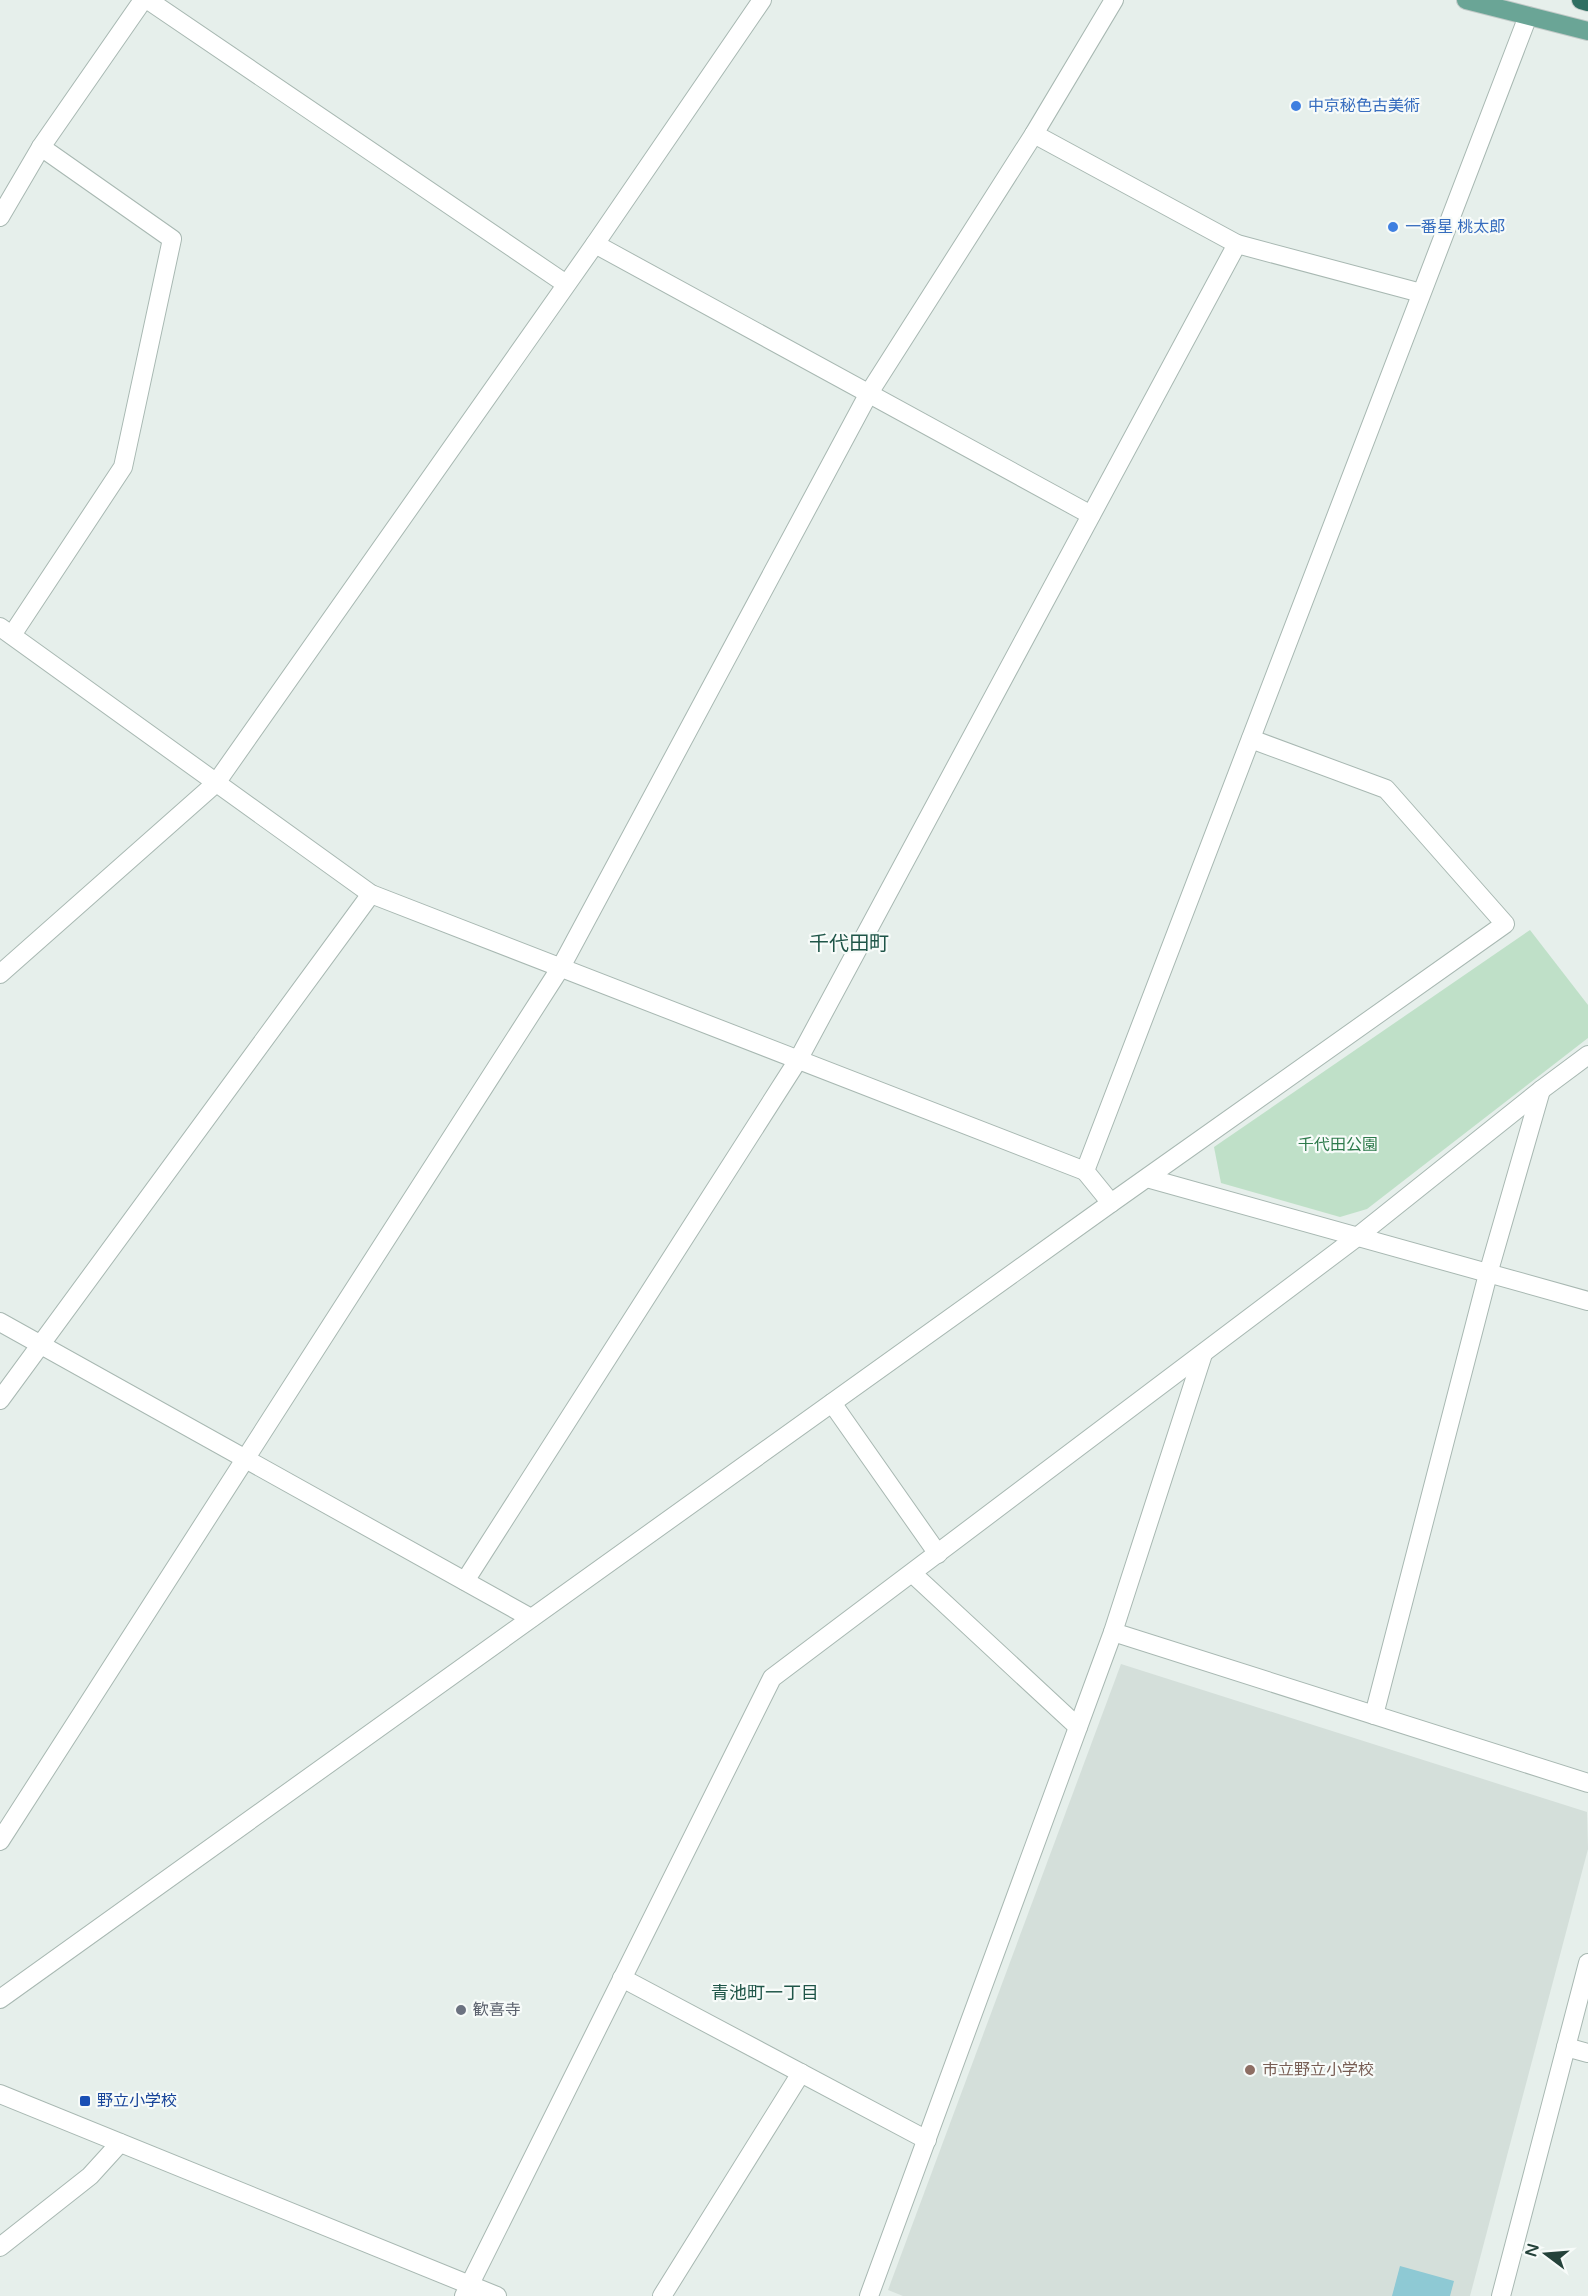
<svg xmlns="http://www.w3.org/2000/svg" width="1588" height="2296" viewBox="0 0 1588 2296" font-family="'Varela Round','Noto Sans JP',sans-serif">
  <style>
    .built { fill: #d4dfda }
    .green { fill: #bfe0c8 }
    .water { fill: #8ec9d4 }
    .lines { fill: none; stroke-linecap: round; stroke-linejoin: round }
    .minor-casing { stroke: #a8b8b2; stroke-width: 20 }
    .tertiary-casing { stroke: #a8b8b2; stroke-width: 20 }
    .primary-casing { stroke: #c2cac8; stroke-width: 20 }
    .motorway-casing { stroke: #c2cac8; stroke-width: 20 }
    .minor { stroke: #fff; stroke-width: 18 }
    .tertiary { stroke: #fff; stroke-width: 18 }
    .primary { stroke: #6aa596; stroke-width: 18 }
    .motorway { stroke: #2f6f62; stroke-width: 18 }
    .shop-dot { fill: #3f7fe0; stroke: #f7fbf9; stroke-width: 2 }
    .worship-dot { fill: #6b7280; stroke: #f7fbf9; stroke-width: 2 }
    .education-dot { fill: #8d6e63; stroke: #f7fbf9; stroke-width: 2 }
    .transit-dot { fill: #1a4fb4; stroke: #f7fbf9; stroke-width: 2 }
    .labels { text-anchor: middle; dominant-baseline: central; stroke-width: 4.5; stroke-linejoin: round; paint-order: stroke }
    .shop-label { font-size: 16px; fill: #366cbe; stroke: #f7fbf9; text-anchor: start }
    .park-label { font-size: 16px; fill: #2d7a4b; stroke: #f7fbf9 }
    .worship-label { font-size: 16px; fill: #5b616d; stroke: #f7fbf9; text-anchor: start }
    .education-label { font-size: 16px; fill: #785e54; stroke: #f7fbf9; text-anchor: start }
    .transit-label { font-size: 16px; fill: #164399; stroke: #f7fbf9; text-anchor: start }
    .neighbourhood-label { font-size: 18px; fill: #1f5548; stroke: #f7fbf9 }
    .quarter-label { font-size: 20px; fill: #1f5548; stroke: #f7fbf9 }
  </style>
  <rect width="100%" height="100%" fill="#e6efeb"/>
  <path class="built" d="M 1121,1664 L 1587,1812 L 1588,1849 L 1470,2296 L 903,2296 L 888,2290 Z"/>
  <path class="green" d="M 1530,930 L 1588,1005 L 1588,1038 L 1367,1209 L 1340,1217 L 1221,1183 L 1214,1147 Z"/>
  <path class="water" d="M 1400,2266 L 1454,2281 L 1450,2296 L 1392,2296 Z"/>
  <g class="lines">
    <g class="minor-casing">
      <g id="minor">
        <path d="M 148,0 L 566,284"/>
        <path d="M 1034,134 L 1237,244 L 1421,293"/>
        <path d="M 0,217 L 41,147 L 143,0"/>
        <path d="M 595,244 L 1091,515"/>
        <path d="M 0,627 L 371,894 L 1085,1171"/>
        <path d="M 12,635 L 123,467 L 172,239 L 41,147"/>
        <path d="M 0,974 L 216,783 L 595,244 L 762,0"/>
        <path d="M 1147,1178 L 1588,1301"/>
        <path d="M 0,1322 L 531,1618"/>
        <path d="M 0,1400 L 371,894"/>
        <path d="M 832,1403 L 938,1554"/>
        <path d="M 913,1574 L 1078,1727"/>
        <path d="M 465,1581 L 798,1060 L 1237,244"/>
        <path d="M 1113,1632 L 1588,1783"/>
        <path d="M 1374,1715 L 1488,1274 L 1541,1090"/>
        <path d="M 0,1841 L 561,967 L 869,393 L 1034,134 L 1114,0"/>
        <path d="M 622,1978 L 927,2140"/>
        <path d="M 0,1999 L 1111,1203 L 1505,924 L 1386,789 L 1251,739"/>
        <path d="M 1566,2047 L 1588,2053"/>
        <path d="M 0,2247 L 90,2176 L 120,2143"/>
        <path d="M 464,2296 L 772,1678 L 1357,1237 L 1541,1090 L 1588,1055"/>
        <path d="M 662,2296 L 801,2073"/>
        <path d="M 869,2296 L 1113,1632 L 1203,1354"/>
        <path d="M 1501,2296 L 1588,1963"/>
      </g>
    </g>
    <g class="tertiary-casing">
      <g id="tertiary">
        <path d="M 1111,1203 L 1085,1171 L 1528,16"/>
        <path d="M 0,2094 L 497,2296"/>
      </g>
    </g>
    <g class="primary-casing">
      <path id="primary" d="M 1466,0 L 1588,31"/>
    </g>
    <g class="motorway-casing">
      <path id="motorway" d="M 1581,0 L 1588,2"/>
    </g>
    <use href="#minor" class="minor"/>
    <use href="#tertiary" class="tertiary"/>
    <use href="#primary" class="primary"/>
    <use href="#motorway" class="motorway"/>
  </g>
  <g class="shop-dot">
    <circle cx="1296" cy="106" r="6"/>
    <circle cx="1393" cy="227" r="6"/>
  </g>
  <circle class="worship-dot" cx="461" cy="2010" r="6"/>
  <circle class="education-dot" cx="1250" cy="2070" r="6"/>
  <rect class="transit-dot" x="79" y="2095" width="12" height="12" rx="3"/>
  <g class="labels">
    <g class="shop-label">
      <text x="1308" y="106">中京秘色古美術</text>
      <text x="1405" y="227">一番星 桃太郎</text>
    </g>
    <g class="park-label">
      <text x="1338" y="1145">千代田公園</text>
    </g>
    <g class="worship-label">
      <text x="473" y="2010">歓喜寺</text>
    </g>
    <g class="education-label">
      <text x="1262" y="2070">市立野立小学校</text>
    </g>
    <g class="transit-label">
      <text x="97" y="2101">野立小学校</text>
    </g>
    <g class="neighbourhood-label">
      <text x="765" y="1993">青池町一丁目</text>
    </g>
    <g class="quarter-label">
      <text x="849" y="944">千代田町</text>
    </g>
  </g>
  <g transform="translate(1546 2254) rotate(286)" stroke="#f7fbf9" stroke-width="4.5" paint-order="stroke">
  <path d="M0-4.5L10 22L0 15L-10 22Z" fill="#24423a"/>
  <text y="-9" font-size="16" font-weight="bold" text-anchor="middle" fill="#24423a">N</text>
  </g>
</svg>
